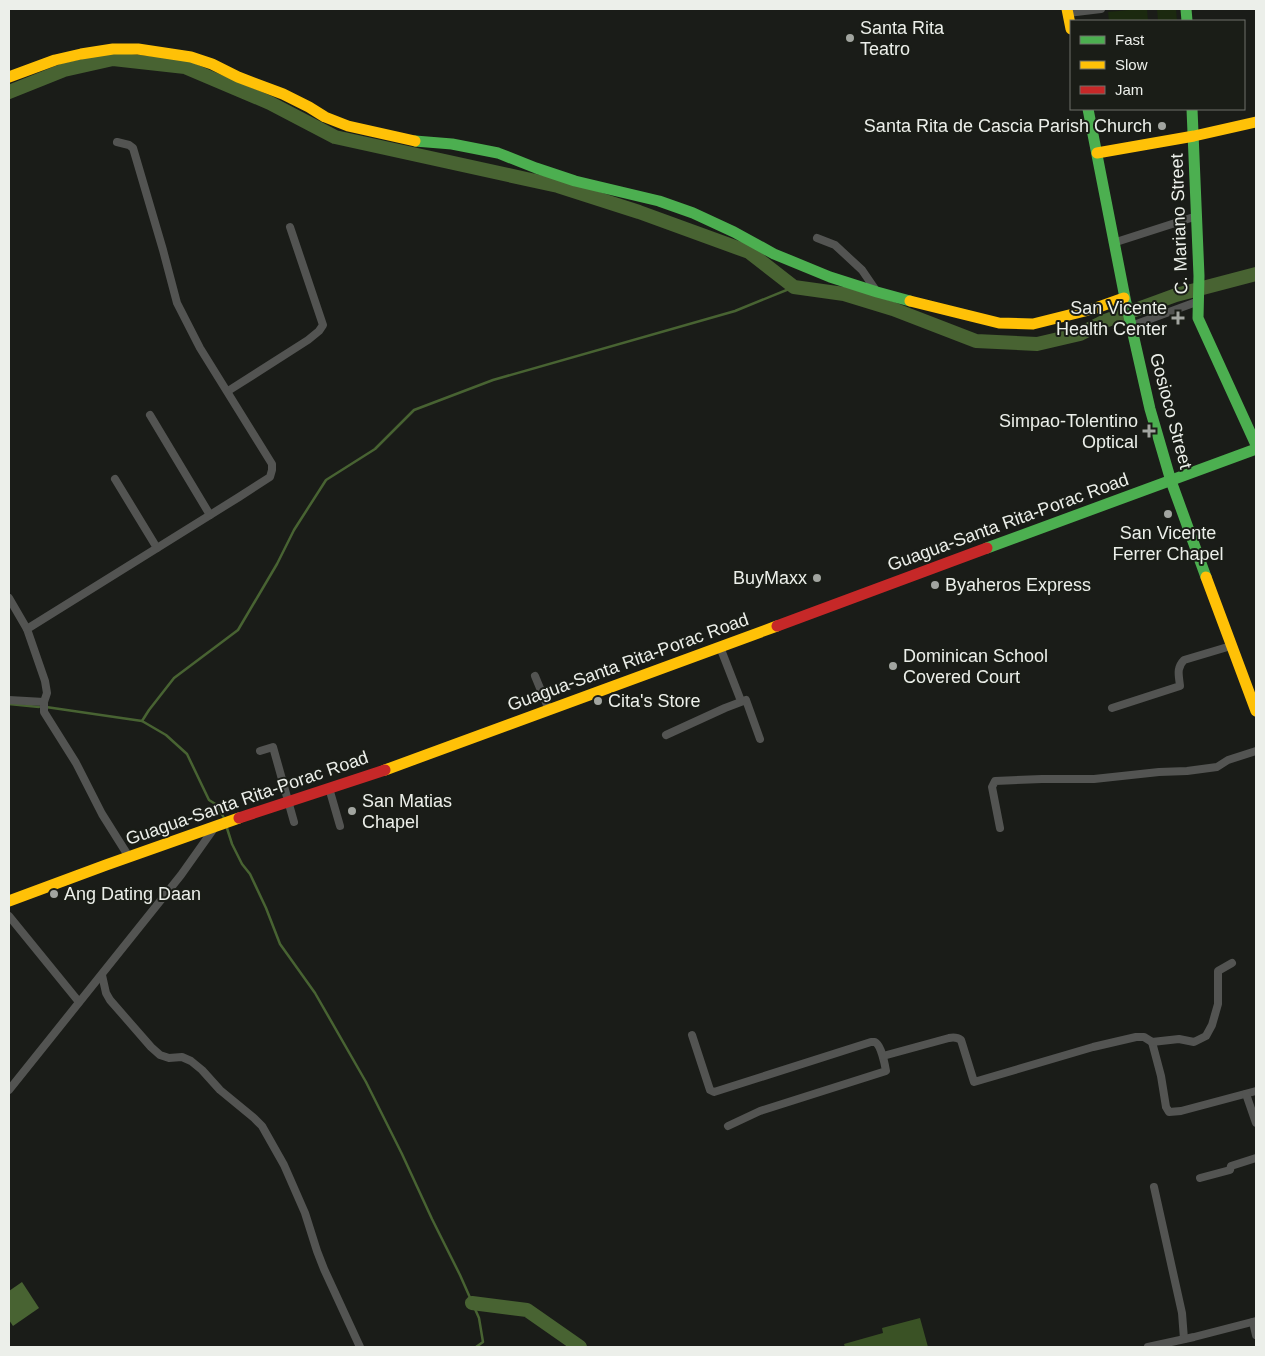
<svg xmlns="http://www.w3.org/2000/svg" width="1265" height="1356" viewBox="0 0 1265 1356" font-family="Helvetica,sans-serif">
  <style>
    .green { fill: #1b290f }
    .forest { fill: #3a5225 }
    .water { fill: #486332 }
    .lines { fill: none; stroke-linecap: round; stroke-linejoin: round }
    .stream { stroke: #486332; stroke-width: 2.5 }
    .river { stroke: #486332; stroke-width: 14 }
    .street { stroke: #535452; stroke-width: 8 }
    .fast { stroke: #4caf50; stroke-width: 11 }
    .slow { stroke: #ffc107; stroke-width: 11 }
    .jam { stroke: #c62828; stroke-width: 11 }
    .poi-dot { fill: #a2a5a0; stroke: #1a1d17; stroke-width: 2 }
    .labels { text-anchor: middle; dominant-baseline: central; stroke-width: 4; stroke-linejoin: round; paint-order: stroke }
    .poi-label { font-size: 18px; fill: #ecefea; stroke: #1a1d17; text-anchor: start }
    .street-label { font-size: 18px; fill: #ecefea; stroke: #1a1d17 }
  </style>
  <rect width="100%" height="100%" fill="#1a1c18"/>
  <g class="green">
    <path d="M 1139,9 L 1147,9 L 1148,21 L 1109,21 L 1108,12 Z"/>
    <path d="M 1157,9 L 1176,9 L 1177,21 L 1158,21 Z"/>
  </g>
  <path class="forest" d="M 920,1318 L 928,1347 L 845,1347 L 844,1344 L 883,1333 L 882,1328 Z"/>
  <path class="water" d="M 22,1282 L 39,1308 L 13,1326 L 9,1320 L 9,1291 Z"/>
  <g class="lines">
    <g class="stream">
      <path d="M 9,704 L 39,707"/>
      <path d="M 46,707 L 142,721 L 149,710 L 174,678 L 238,630 L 277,564 L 294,530 L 326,480 L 375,449 L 414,410 L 493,380 L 735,311 L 794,287"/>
      <path d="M 142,721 L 166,735 L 187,754 L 209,800 L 217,805 L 225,820"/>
      <path d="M 226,825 L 232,844 L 242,864 L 250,874 L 266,908 L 280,944 L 315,993 L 366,1082 L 402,1154 L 432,1219 L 460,1275 L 479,1318 L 483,1342 L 476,1347"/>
    </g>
    <g class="river">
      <path d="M 9,92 L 64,70 L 113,59 L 185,67 L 270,103 L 335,137 L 558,186 L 639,212 L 749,252 L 794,287 L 844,294 L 893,309 L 976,341 L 1037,344 L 1080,334 L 1105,321 L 1176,295 L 1256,274"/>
      <path d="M 472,1303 L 527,1310 L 580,1347"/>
    </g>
    <g class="street">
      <path d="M 1068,13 L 1101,9"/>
      <path d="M 817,238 L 835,245 L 862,270 L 877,292"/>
      <path d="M 1113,243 L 1197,216"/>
      <path d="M 1131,326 L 1199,301"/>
      <path d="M 228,391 L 308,340 L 319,331 L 323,325 L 290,227"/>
      <path d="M 150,415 L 210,515"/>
      <path d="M 115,479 L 157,548"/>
      <path d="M 9,598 L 27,629 L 45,681 L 47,693 L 44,702 L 44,712 L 76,763 L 102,814 L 129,857"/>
      <path d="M 27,629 L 239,497 L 270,477 L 272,470 L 272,464 L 200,348 L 177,303 L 163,250 L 133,148 L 129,145 L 117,142"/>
      <path d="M 720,647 L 741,701"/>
      <path d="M 535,676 L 549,710"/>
      <path d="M 9,700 L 44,702"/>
      <path d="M 1112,708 L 1180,686 C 1179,676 1176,668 1184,660 L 1231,646"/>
      <path d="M 666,735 L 725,708 L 746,700 L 760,739"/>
      <path d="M 260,751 L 273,747 L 294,822"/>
      <path d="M 329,788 L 340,826"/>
      <path d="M 1000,828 L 992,787 L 995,781 L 1042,779 L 1094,779 L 1159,772 L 1187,771 L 1217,767 L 1228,760 L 1256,751"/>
      <path d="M 9,916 L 79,1002"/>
      <path d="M 102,975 L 106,993 L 110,1000 L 151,1047 L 160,1055 L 169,1058 L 182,1057 L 191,1061 L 202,1070 L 220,1090 L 254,1118 L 262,1126 L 284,1165 L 305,1213 L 317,1251 L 324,1269 L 360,1347"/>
      <path d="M 692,1035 L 710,1090 L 714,1092 L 871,1042 C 873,1042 874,1042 875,1042 C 881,1045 885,1065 886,1071 L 760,1111 L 728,1126"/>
      <path d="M 1152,1042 L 1161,1076 L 1166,1107 L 1169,1112 L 1181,1111 L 1256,1091"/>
      <path d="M 883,1056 L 949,1038 C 954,1037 957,1037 961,1040 L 974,1082 L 1093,1047 L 1136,1037 L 1144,1037 L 1152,1042 L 1179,1039 L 1194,1042 L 1206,1036 L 1212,1025 L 1218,1004 L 1218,971 L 1232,963"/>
      <path d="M 9,1090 L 181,875 L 215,827"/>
      <path d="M 1246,1094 L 1256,1123"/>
      <path d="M 1200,1178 L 1230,1170 L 1231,1166 L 1256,1158"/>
      <path d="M 1154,1187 L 1182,1313 L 1184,1339"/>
      <path d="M 1253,1322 L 1256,1335"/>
      <path d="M 1148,1347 L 1194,1337 L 1256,1321"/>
    </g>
    <g class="fast">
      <path d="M 1186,9 L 1187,21"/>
      <path d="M 1088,109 L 1126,303 L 1150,409 L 1171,481 L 1206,577"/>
      <path d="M 1192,109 L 1199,276 L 1198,318 L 1256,445"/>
      <path d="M 415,141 L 452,144 L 498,153 L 536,168 L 575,181 L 659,201 L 693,213 L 734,232 L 774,254 L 830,277 L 877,292 L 910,301"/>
      <path d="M 987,548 L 1256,449"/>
    </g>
    <g class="slow">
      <path d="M 1067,9 L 1071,29"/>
      <path d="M 9,77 L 55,60 L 81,54 L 113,49 L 138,49 L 191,57 L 212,64 L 238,77 L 283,94 L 309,107 L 325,117 L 348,126 L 415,141"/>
      <path d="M 1097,153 L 1194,136 L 1256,122"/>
      <path d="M 910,301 L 999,323 L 1033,324 L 1093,309 L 1124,298"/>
      <path d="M 1206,577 L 1256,711"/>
      <path d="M 385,770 L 777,626"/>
      <path d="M 9,901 L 106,865 L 239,818"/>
    </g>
    <g class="jam">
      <path d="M 777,626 L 987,548"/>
      <path d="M 239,818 L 385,770"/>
    </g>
  </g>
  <g class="poi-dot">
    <circle cx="850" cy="38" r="5"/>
    <circle cx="1162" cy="126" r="5"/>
    <path d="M1175.5 310.5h5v5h5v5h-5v5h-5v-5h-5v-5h5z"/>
    <path d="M1146.5 423.5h5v5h5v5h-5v5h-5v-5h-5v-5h5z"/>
    <circle cx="1168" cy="514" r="5"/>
    <circle cx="817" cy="578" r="5"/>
    <circle cx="935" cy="585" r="5"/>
    <circle cx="893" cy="666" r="5"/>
    <circle cx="598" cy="701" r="5"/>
    <circle cx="352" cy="811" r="5"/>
    <circle cx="54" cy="894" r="5"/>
  </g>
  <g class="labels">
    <g class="poi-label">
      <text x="860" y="28">Santa Rita<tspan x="860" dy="21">Teatro</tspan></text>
      <text x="1152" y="126" text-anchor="end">Santa Rita de Cascia Parish Church</text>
      <text x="1167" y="308" text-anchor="end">San Vicente<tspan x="1167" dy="21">Health Center</tspan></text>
      <text x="1138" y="421" text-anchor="end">Simpao-Tolentino<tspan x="1138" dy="21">Optical</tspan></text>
      <text x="1168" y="533" text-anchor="middle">San Vicente<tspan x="1168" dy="21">Ferrer Chapel</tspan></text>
      <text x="807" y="578" text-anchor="end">BuyMaxx</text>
      <text x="945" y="585">Byaheros Express</text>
      <text x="903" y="656">Dominican School<tspan x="903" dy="21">Covered Court</tspan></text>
      <text x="608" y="701">Cita's Store</text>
      <text x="362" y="801">San Matias<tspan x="362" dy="21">Chapel</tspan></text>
      <text x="64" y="894">Ang Dating Daan</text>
    </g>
    <g class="street-label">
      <text transform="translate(1179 224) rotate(-92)">C. Mariano Street</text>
      <text transform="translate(1171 411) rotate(75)">Gosioco Street</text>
      <text transform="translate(1008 522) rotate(-20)">Guagua-Santa Rita-Porac Road</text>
      <text transform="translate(628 662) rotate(-20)">Guagua-Santa Rita-Porac Road</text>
      <text transform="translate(247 798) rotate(-19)">Guagua-Santa Rita-Porac Road</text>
    </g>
  </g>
  <rect width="1265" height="1356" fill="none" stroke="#ecefea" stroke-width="20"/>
  <rect x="1070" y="20" width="175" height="90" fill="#1a1d17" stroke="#6e716b"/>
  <rect x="1080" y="36" width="25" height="8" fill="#4caf50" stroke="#6e716b"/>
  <text x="1115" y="45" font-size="15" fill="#ecefea">Fast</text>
  <rect x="1080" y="61" width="25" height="8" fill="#ffc107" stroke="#6e716b"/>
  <text x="1115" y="70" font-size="15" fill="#ecefea">Slow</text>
  <rect x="1080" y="86" width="25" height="8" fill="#c62828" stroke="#6e716b"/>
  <text x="1115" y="95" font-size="15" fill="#ecefea">Jam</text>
</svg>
